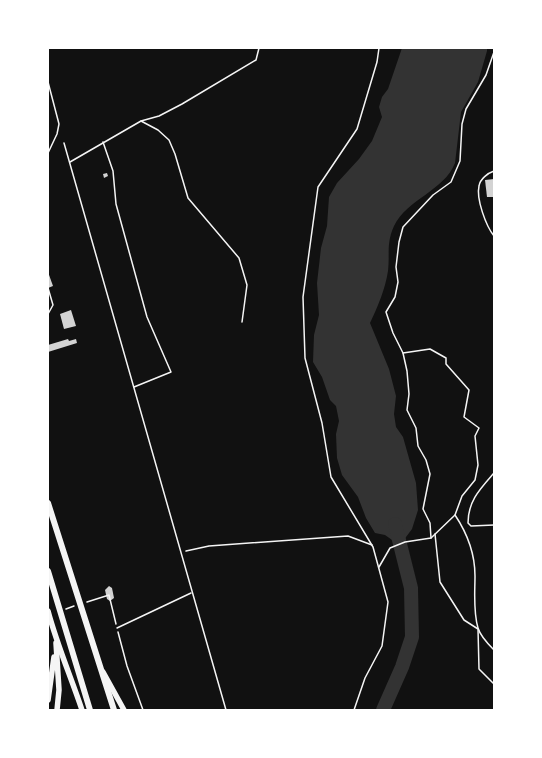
<svg xmlns="http://www.w3.org/2000/svg" width="542" height="758" viewBox="0 0 542 758" font-family="Arial,sans-serif">
  <style>
    .water { fill: #333 }
    .lines { fill: none; stroke-linecap: round; stroke-linejoin: round }
    .river { stroke: #333; stroke-width: 14 }
    .building { fill: #d3d3d3 }
    .path { stroke: #f5f5f5; stroke-width: 1.5 }
    .service { stroke: #f5f5f5; stroke-width: 1.5 }
    .primary { stroke: #f5f5f5; stroke-width: 5.5 }
    .trunk { stroke: #f5f5f5; stroke-width: 6 }
  </style>
  <rect width="100%" height="100%" fill="#111"/>
  <path class="water" d="M 402,48 L 487,48 L 487,51 L 478,82 L 461,112 L 455,163 C 444,191 407,199 394,226 C 386,244 390,253 388,271 C 385,290 378,306 370,323 L 389,369 L 396,396 L 394,414 L 396,427 L 403,437 L 416,483 L 418,510 L 412,529 L 403,541 L 395,542 L 385,535 L 375,533 L 366,518 L 358,497 L 342,475 L 337,458 L 336,434 L 339,421 L 336,406 L 330,400 L 322,377 L 313,362 L 314,335 L 319,315 L 317,283 L 321,248 L 327,226 L 329,197 L 337,183 L 359,159 L 372,141 L 382,117 L 379,107 L 382,97 L 388,89 Z"/>
  <g class="lines">
    <path class="river" d="M 383,710 L 402,667 L 412,637 L 411,588 L 395,524"/>
  </g>
  <g class="building">
    <path d="M 107,173 L 108,176 L 104,178 L 103,174 Z"/>
    <path d="M 494,179 L 494,197 L 487,197 L 485,180 Z"/>
    <path d="M 48,272 L 53,286 L 48,288 Z"/>
    <path d="M 71,310 L 76,326 L 64,329 L 60,314 Z"/>
    <path d="M 68,339 L 69,341 L 76,339 L 77,343 L 48,352 L 48,345 Z"/>
    <path d="M 109,586 L 112,588 L 114,598 L 110,601 L 107,599 L 105,590 Z"/>
  </g>
  <g class="lines">
    <g class="path">
      <path d="M 403,353 L 430,349 L 446,358 L 446,364 L 469,390 L 464,417 L 479,428 L 475,436 L 478,465 L 475,480 L 462,496 L 455,515 C 467,533 475,553 475,576 C 475,592 473,611 478,628 C 480,635 489,645 494,650"/>
      <path d="M 435,534 L 440,582 L 464,620 L 478,629 L 479,669 L 494,684"/>
      <path d="M 431,538 L 430,523 L 423,509 L 430,474 L 426,460 L 418,446 L 416,428 L 407,410 L 409,394 L 407,371 L 403,353 L 393,333 L 386,312 L 395,297 L 398,282 L 396,267 L 399,242 L 403,227 L 433,195 L 451,182 L 460,161 L 462,124 L 466,109 L 486,75 L 494,52"/>
      <path d="M 186,551 L 209,546 L 348,536 L 372,545"/>
      <path d="M 379,567 L 390,548 L 405,542 L 431,538 L 455,515"/>
      <path d="M 87,602 L 109,595 L 116,624"/>
      <path d="M 66,609 L 74,606"/>
      <path d="M 118,632 L 127,666 L 143,710"/>
      <path d="M 354,710 L 365,678 L 382,646 L 388,602 L 373,547 L 331,477 L 322,423 L 305,358 L 303,297 L 318,187 L 357,129 L 377,62 L 379,48"/>
    </g>
    <g class="service">
      <path d="M 48,82 L 59,124 L 57,134 L 48,153"/>
      <path d="M 141,121 L 158,130 L 169,140 L 175,154 L 188,198 L 239,258 L 247,285 L 242,322"/>
      <path d="M 103,142 L 113,171 L 116,204 L 147,317 L 171,372 L 134,387"/>
      <path d="M 64,143 L 226,710"/>
      <path d="M 70,162 L 141,121 L 159,116 L 182,104 L 256,60 L 259,48"/>
      <path d="M 494,171 C 488,173 480,179 479,186 C 476,199 486,226 494,236"/>
      <path d="M 48,288 L 53,305 L 48,314"/>
      <path d="M 494,473 C 480,489 468,501 468,523 L 471,526 L 494,525"/>
      <path d="M 117,628 L 191,593"/>
    </g>
    <g class="primary">
      <path d="M 48,611 C 57,645 71,677 82,710"/>
      <path d="M 56,643 L 59,690 L 57,710"/>
      <path d="M 103,672 L 124,710"/>
      <path d="M 48,700 L 54,657"/>
    </g>
    <g class="trunk">
      <path d="M 48,503 L 114,710"/>
      <path d="M 48,571 L 90,710"/>
    </g>
  </g>
  <rect width="542" height="758" fill="none" stroke="#ffffff" stroke-width="98"/>
</svg>
